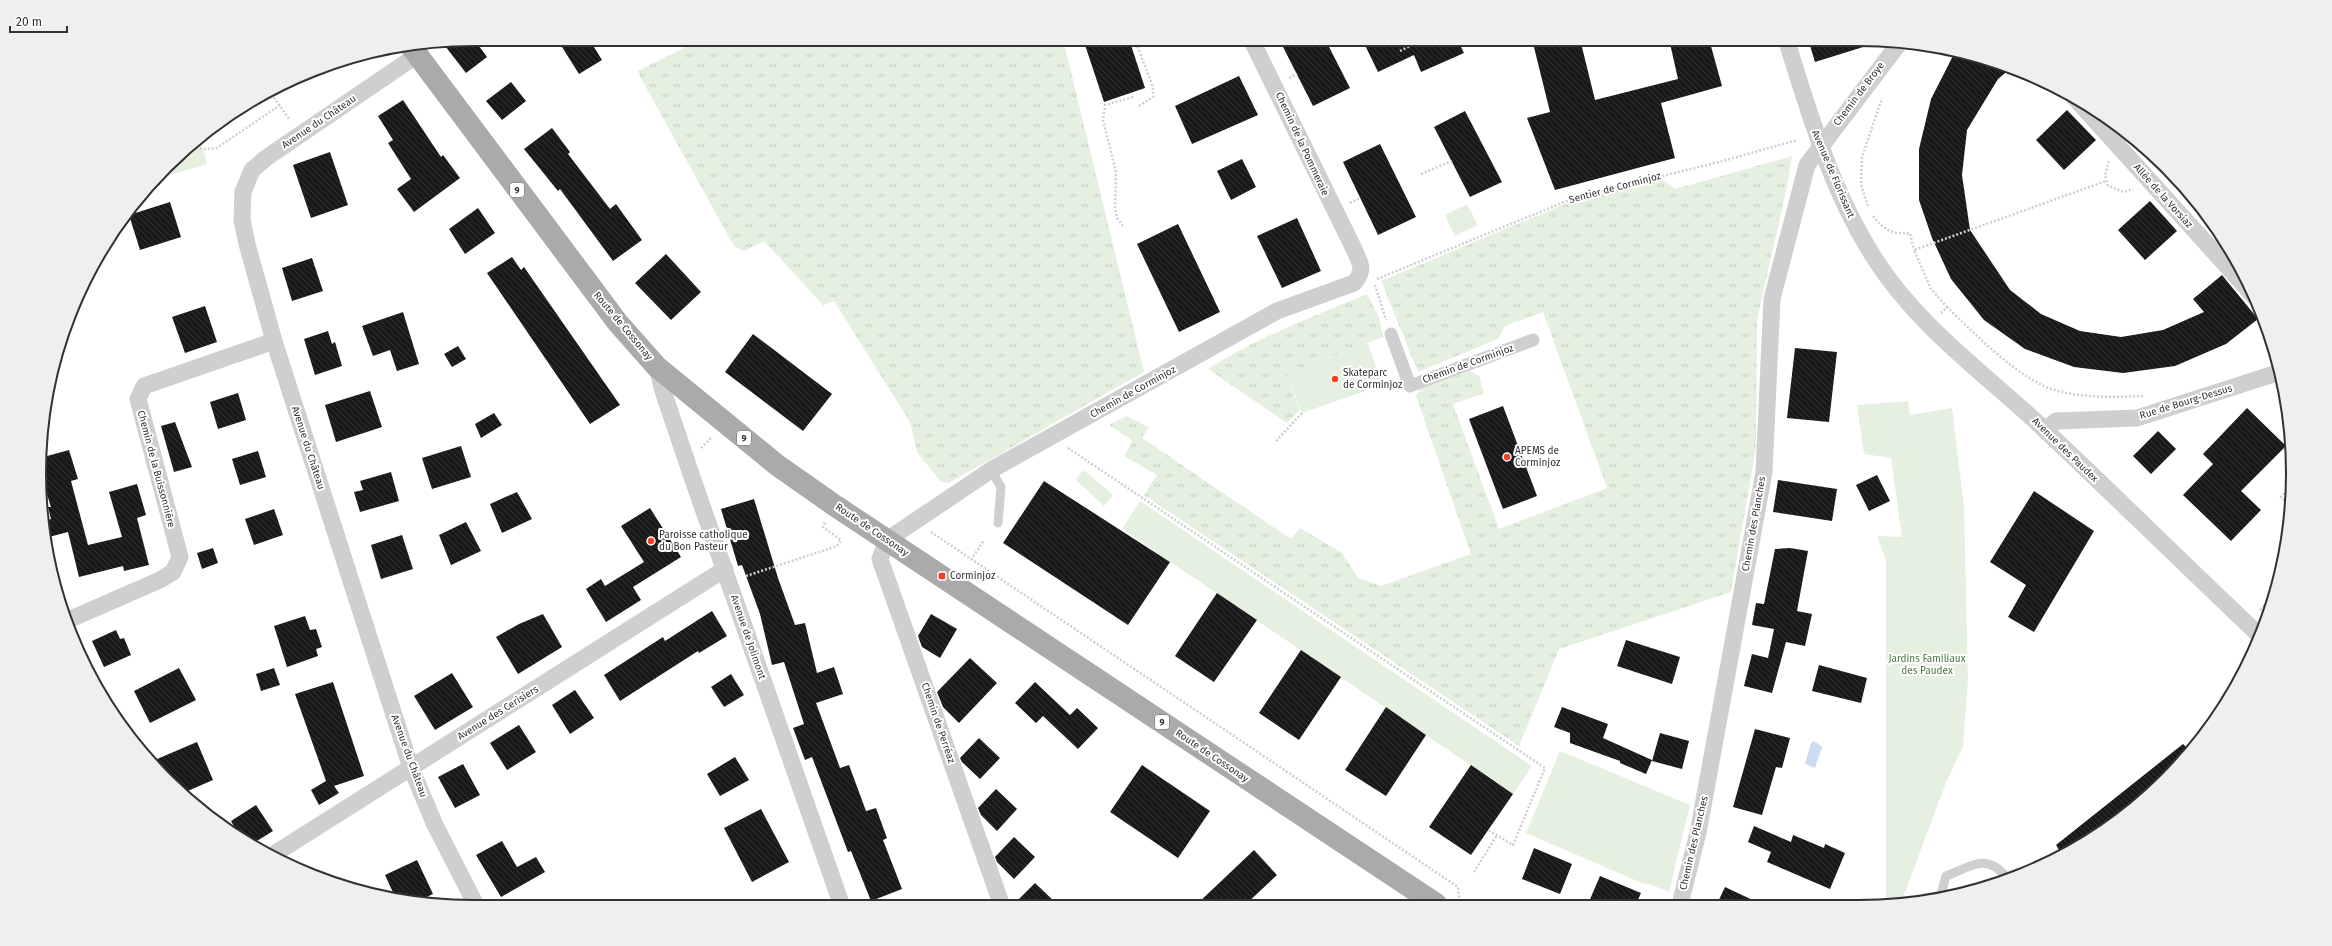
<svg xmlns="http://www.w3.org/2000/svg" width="2332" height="946" viewBox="0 0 2332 946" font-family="'Fira Sans',sans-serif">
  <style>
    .grass { fill: url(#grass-tufts) }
    .green { fill: #e5f0e0 }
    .water { fill: #cbdbf0 }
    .building { fill: url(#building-back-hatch) }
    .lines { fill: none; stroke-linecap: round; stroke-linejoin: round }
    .path { stroke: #cfcfcf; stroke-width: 2.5; stroke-dasharray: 2 2; stroke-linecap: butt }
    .service { stroke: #cfcfcf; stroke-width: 9 }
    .pedestrian { stroke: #cfcfcf; stroke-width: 13 }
    .minor { stroke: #cfcfcf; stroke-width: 17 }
    .primary { stroke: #aaa; stroke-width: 22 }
    .poi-dot { fill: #f53f28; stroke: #fff; stroke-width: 1.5 }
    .labels { text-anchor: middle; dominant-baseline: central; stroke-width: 4; stroke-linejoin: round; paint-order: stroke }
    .shield { fill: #fff; stroke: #707070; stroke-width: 1 }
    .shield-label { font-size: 9px; font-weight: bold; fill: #323232 }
    .street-label { font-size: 10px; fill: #323232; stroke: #fff }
    .poi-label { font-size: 10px; fill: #323232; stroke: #fff; text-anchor: start }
    .park-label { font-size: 10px; fill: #4a733a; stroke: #fff }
    .rim { fill: none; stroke: #323232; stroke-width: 2 }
  </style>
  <defs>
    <pattern id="grass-tufts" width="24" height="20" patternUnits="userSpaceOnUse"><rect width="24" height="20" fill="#e5f0e0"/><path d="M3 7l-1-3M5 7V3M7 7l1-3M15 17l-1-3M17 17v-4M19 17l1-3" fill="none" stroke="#c5cec1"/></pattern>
    <pattern id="building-back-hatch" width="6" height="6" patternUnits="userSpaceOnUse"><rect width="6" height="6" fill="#191919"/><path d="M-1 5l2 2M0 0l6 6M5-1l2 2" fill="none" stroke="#323232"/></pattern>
  </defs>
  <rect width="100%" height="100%" fill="#fff"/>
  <g class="grass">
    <path d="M 703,39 L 1063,39 L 1144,372 L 949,483 L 941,482 L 917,452 L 910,422 L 834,301 L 823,305 L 764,241 L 744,251 L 734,246 L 637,71 Z"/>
    <path d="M 198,138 L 204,152 L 171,162 Z"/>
    <path d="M 1792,156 L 1787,187 L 1757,320 L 1756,448 L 1731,592 L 1559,649 L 1519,746 L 1144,495 L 1157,475 L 1124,456 L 1133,441 L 1109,425 L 1127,416 L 1149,427 L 1142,438 L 1291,539 L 1300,528 L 1342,553 L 1358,578 L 1381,586 L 1471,554 L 1416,396 L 1421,388 L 1470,371 L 1479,376 L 1484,393 L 1453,404 L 1499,529 L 1607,488 L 1543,312 L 1505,326 L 1498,339 L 1418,372 L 1381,281 L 1577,199 L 1662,179 L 1675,189 Z"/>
    <path d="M 1367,294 L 1379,317 L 1383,337 L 1287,374 L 1300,410 L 1287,423 L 1208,369 C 1258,337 1312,317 1367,294 Z"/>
  </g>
  <g class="green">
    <path d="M 204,152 L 207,164 L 153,180 L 171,162 Z"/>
    <path d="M 1467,204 L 1478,225 L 1455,236 L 1445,215 Z"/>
    <path d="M 1368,343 L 1382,385 L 1302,413 L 1287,374 Z"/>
    <path d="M 1908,401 L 1910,415 L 1952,408 L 1964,507 L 1968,680 L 1963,746 L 1945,785 L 1901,903 L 1886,903 L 1886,560 L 1877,536 L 1902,537 L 1891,458 L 1864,454 L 1857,405 Z"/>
    <path d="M 1085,471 L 1113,495 L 1104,506 L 1076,480 L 1081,472 Z"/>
    <path d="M 1140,501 L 1532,766 L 1513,794 L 1122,529 Z"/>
    <path d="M 1560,751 L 1690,805 L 1669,892 L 1650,884 L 1644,884 L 1526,833 Z"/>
  </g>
  <path class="water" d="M 1814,741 L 1822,747 L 1815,768 L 1805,764 L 1811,743 Z"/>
  <g class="building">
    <path d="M 474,39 L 487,57 L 466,73 L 442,42 Z"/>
    <path d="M 557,39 L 589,39 L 602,60 L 579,74 Z"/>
    <path d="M 1083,39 L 1129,39 L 1145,88 L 1104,102 Z"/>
    <path d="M 1279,39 L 1325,39 L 1350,88 L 1313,106 Z"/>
    <path d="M 1362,39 L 1457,39 L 1464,53 L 1421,72 L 1414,55 L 1378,72 Z"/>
    <path d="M 1532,39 L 1580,39 L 1595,100 L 1678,79 L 1669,39 L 1709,39 L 1722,86 L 1661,103 L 1675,158 L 1555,190 L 1527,118 L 1550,112 Z"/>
    <path d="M 1808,39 L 1859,39 L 1876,40 L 1876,43 L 1815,62 Z"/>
    <path d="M 1955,52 L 1998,62 L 2011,68 L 1998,79 L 1967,130 L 1962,175 L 1970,230 L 2010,290 L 2041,314 L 2080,331 L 2121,337 L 2163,330 L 2204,312 L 2193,299 L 2222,275 L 2258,319 L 2226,344 L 2175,366 L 2123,373 L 2074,367 L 2025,349 L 1984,320 L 1951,279 L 1932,238 L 1919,200 L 1919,149 L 1931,99 Z"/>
    <path d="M 1239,76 L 1258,115 L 1192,144 L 1175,106 Z"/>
    <path d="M 511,82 L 526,101 L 502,120 L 486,101 Z"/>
    <path d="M 403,100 L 441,157 L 443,155 L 460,178 L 414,212 L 397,189 L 411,179 L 388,143 L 393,140 L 378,116 Z"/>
    <path d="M 2067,110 L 2096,140 L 2064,170 L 2036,140 Z"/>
    <path d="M 1465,111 L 1502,182 L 1470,197 L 1434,127 Z"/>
    <path d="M 552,128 L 570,152 L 568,154 L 610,209 L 616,204 L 642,240 L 613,261 L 560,189 L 558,191 L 524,149 Z"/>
    <path d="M 1380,144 L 1416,217 L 1378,235 L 1343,162 Z"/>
    <path d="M 330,152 L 348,205 L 311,218 L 293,165 Z"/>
    <path d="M 1242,159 L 1256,187 L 1231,200 L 1217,171 Z"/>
    <path d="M 2150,201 L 2177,231 L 2145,260 L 2118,230 Z"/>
    <path d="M 170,202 L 181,237 L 140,250 L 129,215 Z"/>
    <path d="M 478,208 L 495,233 L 465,254 L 449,229 Z"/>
    <path d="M 1297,218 L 1321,271 L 1282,288 L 1257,236 Z"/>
    <path d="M 1178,224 L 1220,312 L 1179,332 L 1137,244 Z"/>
    <path d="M 666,254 L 701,292 L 671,320 L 635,283 Z"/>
    <path d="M 512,257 L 521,270 L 524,267 L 620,405 L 590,424 L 487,273 Z"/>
    <path d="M 312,258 L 323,291 L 292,301 L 282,268 Z"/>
    <path d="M 205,306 L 217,342 L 185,353 L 172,317 Z"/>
    <path d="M 403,312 L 419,364 L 397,371 L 390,350 L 373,356 L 362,326 Z"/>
    <path d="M 328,331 L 332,344 L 335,342 L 342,366 L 315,375 L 304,339 Z"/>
    <path d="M 753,334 L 832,394 L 803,431 L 725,372 Z"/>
    <path d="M 458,346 L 466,359 L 452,367 L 444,354 Z"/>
    <path d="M 1795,348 L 1837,352 L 1829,422 L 1787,418 Z"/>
    <path d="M 370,391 L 382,427 L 336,442 L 325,405 Z"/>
    <path d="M 238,393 L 246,420 L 218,429 L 210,402 Z"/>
    <path d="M 1503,406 L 1537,496 L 1503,509 L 1469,419 Z"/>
    <path d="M 2247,408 L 2286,446 L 2241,491 L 2261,510 L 2231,541 L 2183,495 L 2213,464 L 2203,454 Z"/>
    <path d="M 494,413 L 502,425 L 481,438 L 475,424 Z"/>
    <path d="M 175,422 L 192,467 L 174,472 L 161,426 Z"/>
    <path d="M 2158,431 L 2176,449 L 2151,474 L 2133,456 Z"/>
    <path d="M 461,446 L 471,477 L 432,489 L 422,458 Z"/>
    <path d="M 69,450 L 78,479 L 71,481 L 88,545 L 122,537 L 109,492 L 137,484 L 146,515 L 137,518 L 149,565 L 124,571 L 123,566 L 79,577 L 68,532 L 49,537 L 45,521 L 51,519 L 48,507 L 51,507 L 39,470 L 40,458 Z"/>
    <path d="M 258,451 L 266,477 L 240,485 L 232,459 Z"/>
    <path d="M 391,472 L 399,501 L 360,512 L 354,492 L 363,490 L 360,481 Z"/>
    <path d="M 1877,475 L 1890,501 L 1869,511 L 1856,485 Z"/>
    <path d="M 1778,480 L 1837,489 L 1832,521 L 1773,512 Z"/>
    <path d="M 1044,481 L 1170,562 L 1128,625 L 1003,543 Z"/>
    <path d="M 2034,491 L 2094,531 L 2034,632 L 2008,617 L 2026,585 L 1990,562 Z"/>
    <path d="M 517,492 L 532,519 L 502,533 L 490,504 Z"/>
    <path d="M 754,499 L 778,578 L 795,625 L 805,623 L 817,673 L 834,667 L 843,694 L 816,703 L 840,768 L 849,765 L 866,811 L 876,808 L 887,838 L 883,840 L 902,889 L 871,901 L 851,851 L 848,852 L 812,757 L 805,760 L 793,728 L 804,724 L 784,662 L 772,665 L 760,614 L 742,565 L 738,566 L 721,509 Z"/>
    <path d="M 650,508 L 681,557 L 633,587 L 641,600 L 606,622 L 586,589 L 601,579 L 605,586 L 644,562 L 621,526 Z"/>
    <path d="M 274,509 L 283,535 L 254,545 L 245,519 Z"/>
    <path d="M 466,522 L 481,551 L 451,565 L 439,535 Z"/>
    <path d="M 402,535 L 413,569 L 381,579 L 371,545 Z"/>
    <path d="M 213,548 L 218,563 L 202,569 L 197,553 Z"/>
    <path d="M 1790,548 L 1808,551 L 1797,611 L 1812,614 L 1805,646 L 1786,642 L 1772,693 L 1744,686 L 1752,654 L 1768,658 L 1774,629 L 1752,625 L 1756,603 L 1764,604 L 1775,549 Z"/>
    <path d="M 1217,593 L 1257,620 L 1214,682 L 1175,656 Z"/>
    <path d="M 712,611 L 727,636 L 699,653 L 698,651 L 620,701 L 604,675 L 663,637 L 665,641 Z"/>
    <path d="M 543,614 L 562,647 L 518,674 L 496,637 L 519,624 Z"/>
    <path d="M 931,614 L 957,629 L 940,658 L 922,647 L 918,636 Z"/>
    <path d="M 305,616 L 310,630 L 316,629 L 322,647 L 316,649 L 318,656 L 287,667 L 274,626 Z"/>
    <path d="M 116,630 L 120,639 L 124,638 L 131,655 L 104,667 L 92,641 Z"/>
    <path d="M 1626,640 L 1680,657 L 1672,684 L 1617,666 Z"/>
    <path d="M 1301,650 L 1341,677 L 1299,740 L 1259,713 Z"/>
    <path d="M 970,658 L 997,683 L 959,723 L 943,707 L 937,692 Z"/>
    <path d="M 1819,665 L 1867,678 L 1861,703 L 1812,691 Z"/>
    <path d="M 179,668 L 196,700 L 150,723 L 134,691 Z"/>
    <path d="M 274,668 L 280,685 L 261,691 L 256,674 Z"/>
    <path d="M 452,673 L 473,707 L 435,730 L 414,696 Z"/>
    <path d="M 731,674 L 744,695 L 724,707 L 711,687 Z"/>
    <path d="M 333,682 L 364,776 L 334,786 L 339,793 L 319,805 L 311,790 L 326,781 L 295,694 Z"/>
    <path d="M 1035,682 L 1070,715 L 1077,708 L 1098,728 L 1078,749 L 1043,716 L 1036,723 L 1015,703 Z"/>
    <path d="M 575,690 L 594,718 L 570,734 L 552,705 Z"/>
    <path d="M 1386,707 L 1426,735 L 1386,796 L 1345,770 Z"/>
    <path d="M 1562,707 L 1608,724 L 1603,738 L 1652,760 L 1646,774 L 1620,763 L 1620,761 L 1570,743 L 1570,733 L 1554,727 Z"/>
    <path d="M 519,725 L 536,752 L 507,770 L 490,743 Z"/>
    <path d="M 1755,729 L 1790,738 L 1782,768 L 1776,767 L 1762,815 L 1733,807 Z"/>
    <path d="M 1660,733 L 1689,741 L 1682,769 L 1652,761 Z"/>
    <path d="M 979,738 L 1000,758 L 980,779 L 962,762 L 960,758 Z"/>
    <path d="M 197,742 L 213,780 L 183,793 L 150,762 Z"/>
    <path d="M 2183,744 L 2189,750 L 2145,799 L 2062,855 L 2056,845 Z"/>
    <path d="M 735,757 L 749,780 L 720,796 L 707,774 Z"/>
    <path d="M 463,764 L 480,795 L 455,808 L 438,777 Z"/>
    <path d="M 1142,765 L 1210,811 L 1178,858 L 1110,812 Z"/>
    <path d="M 1471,765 L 1513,794 L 1471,855 L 1429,827 Z"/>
    <path d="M 996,789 L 1017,809 L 997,831 L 981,815 L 978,808 Z"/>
    <path d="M 256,805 L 273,831 L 252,844 L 240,837 L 231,821 Z"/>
    <path d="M 761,809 L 789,862 L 752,882 L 724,828 Z"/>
    <path d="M 1754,826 L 1791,842 L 1793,835 L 1824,848 L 1825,844 L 1845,853 L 1830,889 L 1767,862 L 1771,852 L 1748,842 Z"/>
    <path d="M 1014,837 L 1035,857 L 1014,879 L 997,862 L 995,857 Z"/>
    <path d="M 502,841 L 517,867 L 536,857 L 545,872 L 501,897 L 476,855 Z"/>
    <path d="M 1534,848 L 1572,864 L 1560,894 L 1522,879 Z"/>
    <path d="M 1254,850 L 1277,875 L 1245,905 L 1196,905 Z"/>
    <path d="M 417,860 L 433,894 L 414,903 L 396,899 L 385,875 Z"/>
    <path d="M 1600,876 L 1641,893 L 1636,904 L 1588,904 Z"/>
    <path d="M 1035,883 L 1058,905 L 1012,906 Z"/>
    <path d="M 1725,887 L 1761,904 L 1717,904 Z"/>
  </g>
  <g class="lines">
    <g class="path">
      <path d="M 1400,51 L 1410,46"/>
      <path d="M 1289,78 L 1297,74"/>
      <path d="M 269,91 L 290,120"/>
      <path d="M 1139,106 L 1153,97 L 1153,87 L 1136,43 L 1141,39"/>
      <path d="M 188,146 L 203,149 L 217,148 L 280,105"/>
      <path d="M 2109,161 L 2105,175 L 2108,186 L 2124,192 L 2133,189"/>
      <path d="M 1421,174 L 1452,161"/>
      <path d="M 1350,203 L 1360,198"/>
      <path d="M 1868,206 L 1861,185 L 1862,157 L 1882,98"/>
      <path d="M 1873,216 C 1883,229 1892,235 1910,233 L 1914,250"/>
      <path d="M 1123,226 L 1117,218 L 1115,208 L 1116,172 L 1103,120 L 1105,105 L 1133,97"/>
      <path d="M 1377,279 L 1574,198 L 1723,161 L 1797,140"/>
      <path d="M 1375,285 L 1386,320"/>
      <path d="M 1947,307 C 1974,333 2021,382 2058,391 C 2085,398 2115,397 2143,396"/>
      <path d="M 1941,313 L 1947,307 L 1931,289 L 1914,250 L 2106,181"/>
      <path d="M 1276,441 L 1302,413"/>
      <path d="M 701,448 L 712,437"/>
      <path d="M 1068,448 L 1545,768 L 1513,845 L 1488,830"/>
      <path d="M 2290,506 L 2281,497 L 2291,487"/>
      <path d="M 931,532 L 1458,887 L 1460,904"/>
      <path d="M 971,560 L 984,540"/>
      <path d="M 746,576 L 837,546 L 841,540 L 823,527 L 825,522"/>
      <path d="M 2260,610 L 2274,595"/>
      <path d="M 1474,872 L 1497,835"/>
    </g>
    <g class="service">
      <path d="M 991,470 L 1001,487 L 998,523"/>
      <path d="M 1940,898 L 1946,876 C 1972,866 1987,852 2008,879"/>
    </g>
    <path class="pedestrian" d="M 1391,334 L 1410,386 L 1533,340"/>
    <g class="minor">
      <path d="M 1786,39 C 1810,115 1831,191 1875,259 C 1918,327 1987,375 2045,430 C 2117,498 2187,567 2259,635"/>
      <path d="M 417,55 L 266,158 L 252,170 L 243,192 L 242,220 L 247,244 L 274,341 L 411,768 L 435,825 L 477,907"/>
      <path d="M 2073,96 L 2254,296"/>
      <path d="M 657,367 L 663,391 L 693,480 L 842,906"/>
      <path d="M 2045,430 L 2056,421 L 2137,418 L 2280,372"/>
      <path d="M 66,621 L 160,580 L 173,572 L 180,557 L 138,399 L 144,386 L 274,341"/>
      <path d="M 271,856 L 725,569"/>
      <path d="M 1680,904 L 1698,833 L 1764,472 L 1772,299 L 1807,165 L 1900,42"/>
      <path d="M 1002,906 L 880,559 L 887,540 L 991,470 L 1277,311 L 1354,283 C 1366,269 1360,263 1353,247 L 1251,39"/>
    </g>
    <path class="primary" d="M 410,45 L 618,323 L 657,367 L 777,465 L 834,505 L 1436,904"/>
  </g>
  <g class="poi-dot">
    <circle cx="1335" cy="379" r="4"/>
    <circle cx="1507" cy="457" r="4"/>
    <circle cx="651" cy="541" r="4"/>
    <rect x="938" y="572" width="8" height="8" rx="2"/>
  </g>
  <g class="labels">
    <g class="shield">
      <rect x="510" y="183" width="14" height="14" rx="3"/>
      <rect x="737" y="431" width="14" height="14" rx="3"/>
      <rect x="1155" y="715" width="14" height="14" rx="3"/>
    </g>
    <g class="shield-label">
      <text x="517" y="190">9</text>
      <text x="744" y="438">9</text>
      <text x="1162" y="722">9</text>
    </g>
    <g class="street-label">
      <text transform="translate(1859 94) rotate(-53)">Chemin de Broye</text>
      <text transform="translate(319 122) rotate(-34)">Avenue du Château</text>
      <text transform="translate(1302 144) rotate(65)">Chemin de la Pommeraie</text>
      <text transform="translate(1833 174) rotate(67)">Avenue de Florissant</text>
      <text transform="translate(1615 188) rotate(-15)">Sentier de Corminjoz</text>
      <text transform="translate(2163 196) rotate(48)">Allée de la Vorsiaz</text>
      <text transform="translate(623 326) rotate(50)">Route de Cossonay</text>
      <text transform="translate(1468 364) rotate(-20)">Chemin de Corminjoz</text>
      <text transform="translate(1133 392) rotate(-29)">Chemin de Corminjoz</text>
      <text transform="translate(2186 402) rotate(-17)">Rue de Bourg-Dessus</text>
      <text transform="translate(308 448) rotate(72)">Avenue du Château</text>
      <text transform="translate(2065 450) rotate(44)">Avenue des Paudex</text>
      <text transform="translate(156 469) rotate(75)">Chemin de la Buissonnière</text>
      <text transform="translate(1754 524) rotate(-80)">Chemin des Planches</text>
      <text transform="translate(872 530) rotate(34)">Route de Cossonay</text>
      <text transform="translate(748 637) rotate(71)">Avenue de Jolimont</text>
      <text transform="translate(498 713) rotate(-32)">Avenue des Cerisiers</text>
      <text transform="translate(938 723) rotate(71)">Chemin de Perréaz</text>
      <text transform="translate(409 756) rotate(70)">Avenue du Château</text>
      <text transform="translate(1212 756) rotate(34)">Route de Cossonay</text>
      <text transform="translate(1694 843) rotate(-77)">Chemin des Planches</text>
    </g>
    <g class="poi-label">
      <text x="1343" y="373">Skateparc<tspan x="1343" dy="12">de Corminjoz</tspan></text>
      <text x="1515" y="451">APEMS de<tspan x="1515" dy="12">Corminjoz</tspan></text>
      <text x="659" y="535">Paroisse catholique<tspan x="659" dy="12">du Bon Pasteur</tspan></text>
      <text x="950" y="576">Corminjoz</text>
    </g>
    <g class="park-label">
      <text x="1927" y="659">Jardins Familiaux<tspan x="1927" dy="12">des Paudex</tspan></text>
    </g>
  </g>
  <path d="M0 0H2332V946H0ZM473 46H1859A427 427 0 0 1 2286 473V473A427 427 0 0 1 1859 900H473A427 427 0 0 1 46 473V473A427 427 0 0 1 473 46Z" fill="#efefef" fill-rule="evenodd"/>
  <path class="rim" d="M473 46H1859A427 427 0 0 1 2286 473V473A427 427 0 0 1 1859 900H473A427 427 0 0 1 46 473V473A427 427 0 0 1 473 46Z"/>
  <path d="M10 26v6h57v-6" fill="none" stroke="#323232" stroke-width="2"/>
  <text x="16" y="26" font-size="12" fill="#323232" stroke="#ffffff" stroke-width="3" paint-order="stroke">20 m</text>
</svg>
